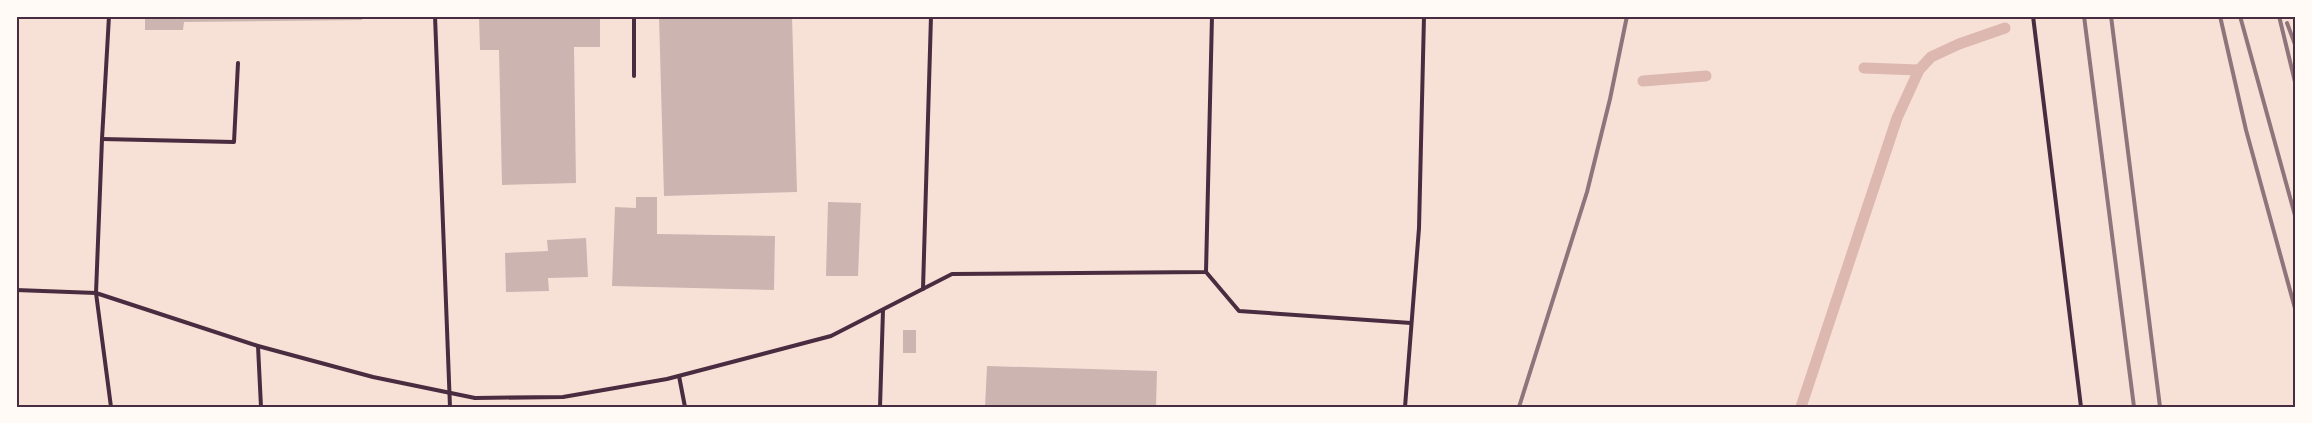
<svg xmlns="http://www.w3.org/2000/svg" width="2312" height="423" viewBox="0 0 2312 423" font-family="'Libre Baskerville',serif">
  <style>
    .lines { fill: none; stroke-linecap: round; stroke-linejoin: round }
    .stream { stroke: #dcb8b0; stroke-width: 11 }
    .building { fill: #ccb4b1 }
    .service { stroke: #4a2c40; stroke-width: 4 }
    .rail { stroke: #8f747c; stroke-width: 4 }
    .neatline { fill: none; stroke: #4a2c40; stroke-width: 2 }
  </style>
  <rect width="100%" height="100%" fill="#f7e1d7"/>
  <g class="lines">
    <g class="stream">
      <path d="M 1864,68 L 1919,70"/>
      <path d="M 1643,81 L 1706,76"/>
      <path d="M 1801,407 L 1897,118 L 1919,70 L 1931,57 L 1959,44 L 2005,28"/>
    </g>
  </g>
  <g class="building">
    <path d="M 145,16 L 362,16 L 362,20 L 184,22 L 183,30 L 145,30 Z"/>
    <path d="M 479,16 L 600,16 L 600,47 L 574,47 L 576,183 L 502,185 L 499,50 L 480,50 Z"/>
    <path d="M 659,16 L 792,16 L 797,192 L 664,196 Z"/>
    <path d="M 636,197 L 657,197 L 657,234 L 775,236 L 774,290 L 612,286 L 615,207 L 636,208 Z"/>
    <path d="M 828,202 L 861,203 L 858,276 L 826,276 Z"/>
    <path d="M 586,238 L 588,277 L 548,278 L 549,291 L 506,292 L 505,253 L 548,251 L 547,240 Z"/>
    <rect x="903" y="330" width="13" height="23"/>
    <path d="M 987,366 L 1157,371 L 1156,407 L 985,407 Z"/>
  </g>
  <g class="lines">
    <g class="service">
      <path d="M 435,16 L 450,407"/>
      <path d="M 634,16 L 634,76"/>
      <path d="M 2033,16 L 2081,407"/>
      <path d="M 102,139 L 234,142 L 238,63"/>
      <path d="M 1206,272 L 1239,311 L 1411,323"/>
      <path d="M 923,289 L 931,16"/>
      <path d="M 16,290 L 96,293 L 102,139 L 109,16"/>
      <path d="M 258,346 L 261,407"/>
      <path d="M 679,376 L 685,407"/>
      <path d="M 111,407 L 96,293 L 258,346 L 373,377 L 475,398 L 563,397 L 667,379 L 831,336 L 952,274 L 1206,272 L 1212,16"/>
      <path d="M 880,407 L 883,310"/>
      <path d="M 1405,407 L 1419,228 L 1424,16"/>
    </g>
    <g class="rail">
      <path d="M 2084,16 L 2134,407"/>
      <path d="M 2111,16 L 2160,407"/>
      <path d="M 2220,16 L 2246,130 L 2296,312"/>
      <path d="M 2240,16 L 2296,219"/>
      <path d="M 2279,16 L 2296,86"/>
      <path d="M 2287,23 L 2296,47"/>
      <path d="M 1519,407 L 1587,192 L 1610,99 L 1627,16"/>
    </g>
  </g>
  <rect width="2312" height="423" fill="none" stroke="#fffaf5" stroke-width="35"/>
  <rect x="18" y="18" width="2276" height="388" class="neatline"/>
</svg>
